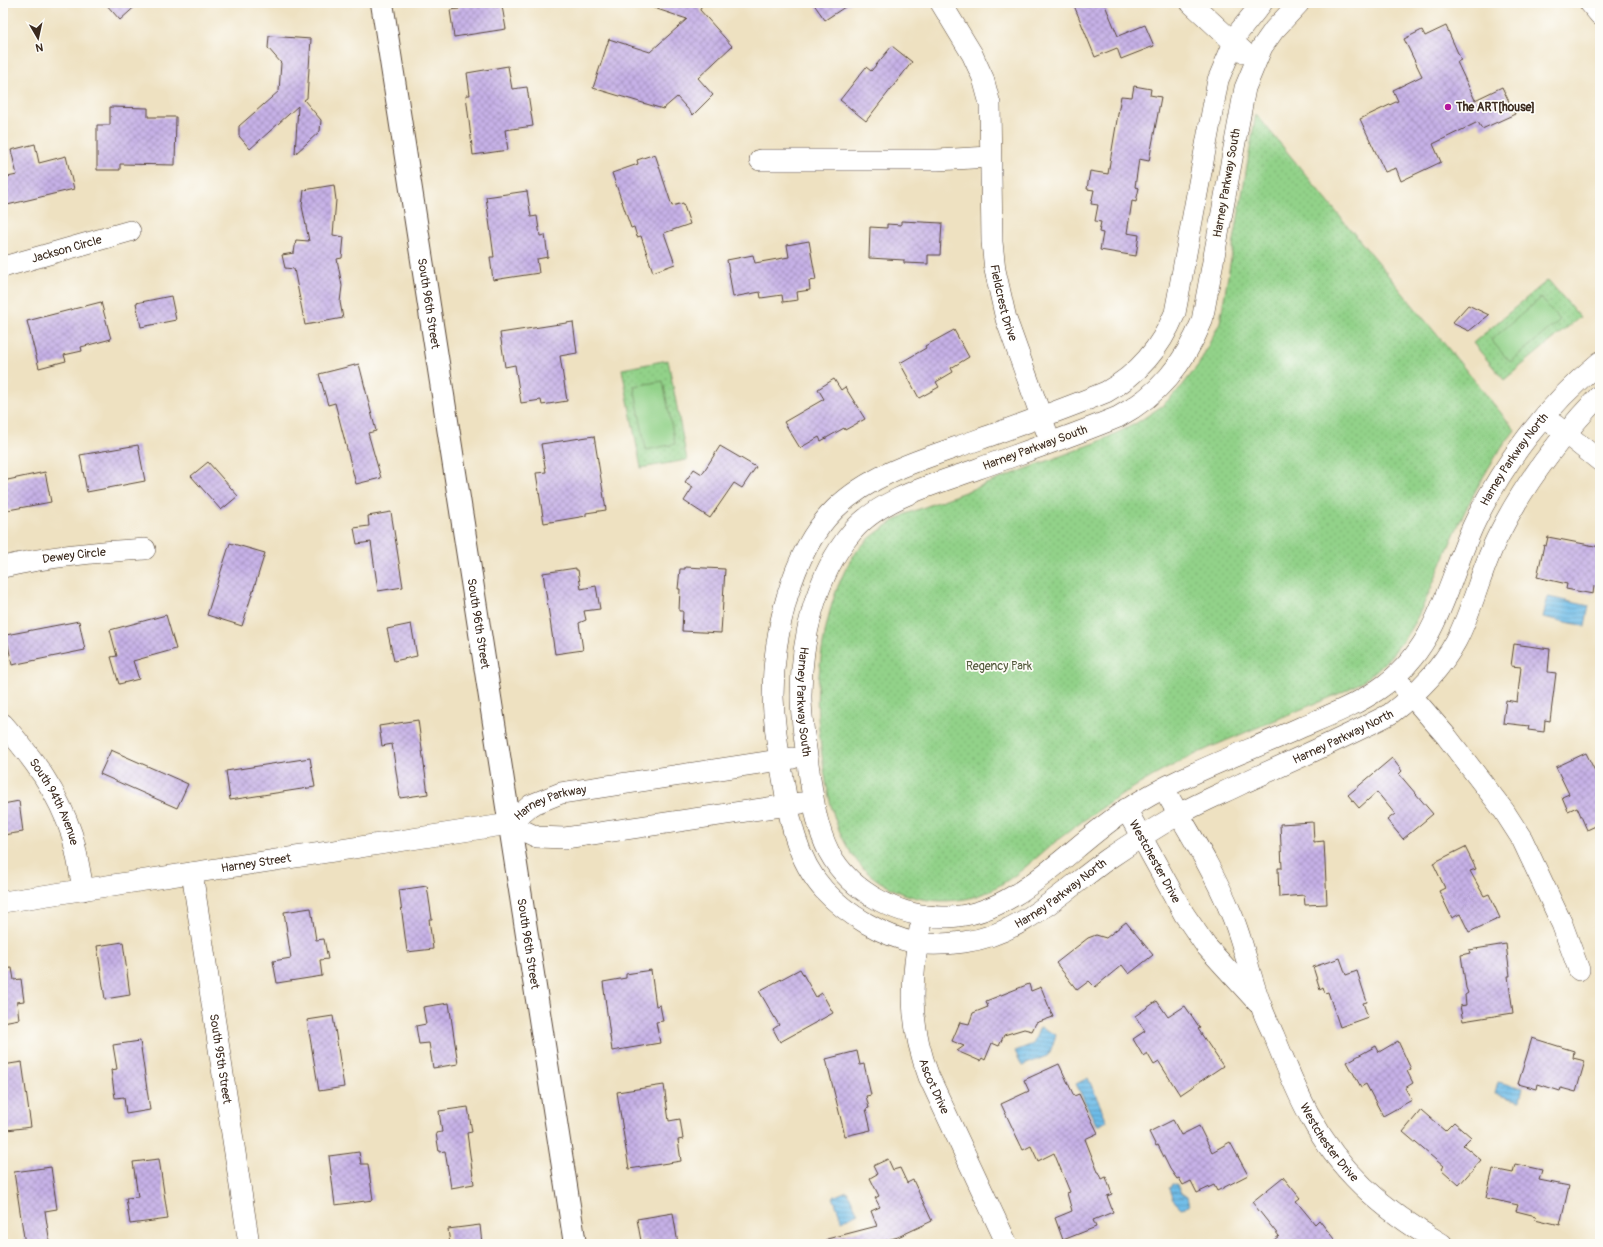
<svg xmlns="http://www.w3.org/2000/svg" width="1603" height="1247" viewBox="0 0 1603 1247" font-family="Pangolin,sans-serif">
  <style>
    .park { fill: url(#park-dots); stroke: #667e54 }
    .pitch { fill: #92d289; stroke: #667e54 }
    .water { fill: url(#water-rules); stroke: #547383 }
    .building { fill: url(#building-cross-hatch) }
    .lines { fill: none; stroke-linecap: round; stroke-linejoin: round }
    .street-casing { stroke: #564536; stroke-width: 22 }
    .secondary-casing { stroke: #564536; stroke-width: 24 }
    .street { stroke: #fff; stroke-width: 21 }
    .secondary { stroke: #fff; stroke-width: 22 }
    .poi-dot { fill: #b5179e; stroke: #fdfcf7; stroke-width: 1.5 }
    .labels { text-anchor: middle; dominant-baseline: central; stroke-width: 3.5; stroke-linejoin: round; paint-order: stroke }
    .poi-label { font-size: 12px; font-weight: bold; fill: #3b2a1e; stroke: #fdfcf7; text-anchor: start }
    .street-label { font-size: 12px; fill: #3b2a1e; stroke: #fdfcf7 }
    .park-label { font-size: 12px; fill: #555c3e; stroke: #fdfcf7 }
  </style>
  <defs>
    <pattern id="park-dots" width="8" height="8" patternUnits="userSpaceOnUse"><rect width="8" height="8" fill="#92d289"/><path d="M2 2h.1M6 6h.1" fill="none" stroke="#7fb476" stroke-width="1.8" stroke-linecap="round"/></pattern>
    <pattern id="water-rules" width="6" height="5" patternUnits="userSpaceOnUse"><rect width="6" height="5" fill="#6dbce8"/><path d="M0 2.5h6" fill="none" stroke="#5b99bb"/></pattern>
    <pattern id="building-cross-hatch" width="8" height="8" patternUnits="userSpaceOnUse"><rect width="8" height="8" fill="#c6b1e7"/><path d="M0 0l8 8M0 8l8-8" fill="none" stroke="#a290bb"/></pattern>
  </defs>
  <rect width="100%" height="100%" fill="#fdfcf7"/>
  <filter id="ink" filterUnits="userSpaceOnUse"><feTurbulence type="fractalNoise" baseFrequency=".025" numOctaves="2"/><feDisplacementMap in="SourceGraphic" scale="8" xChannelSelector="R" yChannelSelector="G"/><feConvolveMatrix kernelMatrix="1 2 1 2 8 2 1 2 1" color-interpolation-filters="sRGB"/></filter>
  <filter id="wash" filterUnits="userSpaceOnUse"><feTurbulence type="fractalNoise" baseFrequency=".012" numOctaves="4" result="noise"/><feDisplacementMap in="SourceGraphic" scale="16" xChannelSelector="R" yChannelSelector="G"/><feGaussianBlur stdDeviation="0.9" result="paint"/><feColorMatrix in="noise" values="0 0 0 0 0 0 0 0 0 0 0 0 0 0 0 0 0 1.4 0 .05"/><feComposite in="paint" operator="in"/></filter>
  <g filter="url(#wash)">
    <rect width="100%" height="100%" fill="#eee1c1"/>
    <g class="park">
      <path d="M 1256,114 L 1515,430 C 1489,462 1469,501 1452,539 C 1431,585 1419,629 1382,665 C 1360,688 1328,698 1299,710 C 1255,729 1209,746 1166,769 C 1129,789 1094,812 1060,838 C 1031,861 1004,891 965,899 C 942,903 919,901 897,891 C 884,885 871,877 861,866 C 832,833 827,790 821,748 C 819,728 816,705 818,685 C 822,642 829,595 852,558 C 865,538 886,526 906,514 L 1098,442 L 1135,424 L 1162,406 L 1183,385 L 1199,364 L 1220,322 Z"/>
      <path d="M 1548,280 L 1580,317 L 1504,380 L 1473,343 Z"/>
      <path d="M 668,360 L 687,460 L 641,468 L 622,369 Z"/>
    </g>
    <g class="pitch">
      <path d="M 1541,298 L 1560,320 L 1510,362 L 1491,340 Z"/>
      <path d="M 663,381 L 675,444 L 646,450 L 634,386 Z"/>
    </g>
    <g class="water">
      <path d="M 1548,597 L 1589,606 L 1585,626 L 1543,617 Z"/>
      <path d="M 1040,1027 L 1056,1035 L 1049,1055 L 1022,1066 L 1015,1051 L 1033,1044 Z"/>
      <path d="M 1088,1078 L 1107,1121 L 1097,1126 L 1076,1084 Z"/>
      <path d="M 1498,1082 L 1523,1088 L 1520,1101 L 1495,1094 Z"/>
      <path d="M 1172,1184 L 1177,1184 L 1181,1193 L 1187,1197 L 1189,1206 L 1181,1208 L 1173,1200 L 1169,1189 Z"/>
      <path d="M 847,1191 L 858,1213 L 842,1221 L 833,1197 Z"/>
    </g>
    <g id="blocks">
      <g class="building">
        <path d="M 105,3 L 139,3 L 120,20 Z"/>
        <path d="M 458,3 L 495,3 L 496,7 L 502,6 L 506,29 L 454,37 L 450,10 L 459,9 Z"/>
        <path d="M 648,3 L 702,3 L 700,10 L 732,46 L 698,78 L 713,95 L 693,115 L 677,97 L 663,109 L 593,88 L 609,39 L 650,52 L 687,19 L 648,6 Z"/>
        <path d="M 813,3 L 851,3 L 825,20 Z"/>
        <path d="M 1073,3 L 1104,3 L 1118,36 L 1145,25 L 1154,46 L 1121,59 L 1117,48 L 1095,57 Z"/>
        <path d="M 1446,26 L 1461,60 L 1457,62 L 1475,100 L 1502,87 L 1515,114 L 1482,129 L 1478,122 L 1433,144 L 1441,162 L 1401,181 L 1396,168 L 1385,172 L 1360,119 L 1398,101 L 1393,90 L 1422,76 L 1404,39 L 1422,30 L 1425,36 Z"/>
        <path d="M 269,36 L 311,39 L 307,98 L 304,100 L 321,120 L 320,131 L 295,154 L 298,106 L 250,149 L 239,136 L 239,126 L 279,91 L 281,63 L 268,48 Z"/>
        <path d="M 892,46 L 912,62 L 866,121 L 840,100 L 866,67 L 871,71 Z"/>
        <path d="M 508,66 L 512,89 L 527,87 L 533,126 L 505,130 L 508,150 L 473,155 L 466,95 L 470,95 L 467,73 Z"/>
        <path d="M 1134,86 L 1151,89 L 1150,95 L 1161,97 L 1149,161 L 1139,159 L 1135,187 L 1139,188 L 1136,202 L 1132,201 L 1127,233 L 1139,235 L 1136,256 L 1100,250 L 1103,233 L 1099,232 L 1101,222 L 1095,221 L 1098,205 L 1091,204 L 1094,190 L 1087,189 L 1090,171 L 1108,174 L 1121,96 L 1132,97 Z"/>
        <path d="M 110,107 L 148,108 L 148,117 L 176,117 L 175,165 L 120,164 L 120,170 L 97,170 L 97,125 L 110,125 Z"/>
        <path d="M 35,144 L 39,163 L 66,156 L 74,189 L 3,206 L 3,178 L 17,175 L 11,150 Z"/>
        <path d="M 655,154 L 672,206 L 683,203 L 690,224 L 664,233 L 675,264 L 653,272 L 641,236 L 637,237 L 634,227 L 631,228 L 612,173 L 638,164 L 637,160 Z"/>
        <path d="M 334,185 L 336,200 L 333,235 L 344,237 L 342,258 L 337,259 L 342,286 L 340,302 L 343,318 L 305,325 L 294,269 L 285,268 L 282,255 L 294,253 L 296,240 L 309,241 L 302,206 L 304,190 Z"/>
        <path d="M 527,191 L 531,217 L 537,216 L 540,236 L 545,235 L 548,257 L 537,259 L 539,273 L 493,280 L 490,257 L 494,257 L 486,197 Z"/>
        <path d="M 901,221 L 942,223 L 940,255 L 928,255 L 928,264 L 904,263 L 904,260 L 869,258 L 870,227 L 887,228 L 887,224 L 901,225 Z"/>
        <path d="M 809,241 L 816,280 L 809,281 L 810,290 L 797,292 L 798,300 L 783,302 L 782,295 L 761,298 L 760,292 L 733,297 L 727,260 L 753,255 L 755,263 L 789,257 L 787,245 Z"/>
        <path d="M 171,296 L 176,320 L 141,327 L 136,303 Z"/>
        <path d="M 101,302 L 111,339 L 81,347 L 82,351 L 64,355 L 66,361 L 39,368 L 27,321 Z"/>
        <path d="M 1468,305 L 1489,315 L 1469,331 L 1452,323 Z"/>
        <path d="M 573,322 L 577,353 L 560,356 L 567,401 L 542,405 L 541,400 L 521,403 L 515,365 L 505,367 L 500,333 Z"/>
        <path d="M 954,330 L 969,357 L 951,368 L 953,372 L 936,382 L 939,387 L 919,398 L 900,363 L 926,348 L 925,346 Z"/>
        <path d="M 359,364 L 376,431 L 368,433 L 381,478 L 356,484 L 335,403 L 328,405 L 319,374 Z"/>
        <path d="M 834,379 L 841,390 L 845,387 L 865,419 L 845,430 L 844,428 L 821,441 L 819,437 L 800,448 L 784,422 L 824,399 L 818,389 Z"/>
        <path d="M 594,436 L 606,510 L 586,513 L 586,516 L 544,523 L 536,473 L 546,472 L 541,444 Z"/>
        <path d="M 138,445 L 145,481 L 87,492 L 80,455 Z"/>
        <path d="M 720,446 L 756,467 L 742,488 L 734,483 L 710,518 L 684,501 L 693,487 L 685,482 L 694,469 L 702,474 Z"/>
        <path d="M 208,462 L 238,496 L 221,510 L 191,476 Z"/>
        <path d="M 45,472 L 51,502 L 3,511 L 3,481 Z"/>
        <path d="M 391,512 L 403,587 L 378,591 L 371,542 L 357,544 L 354,528 L 369,526 L 368,516 Z"/>
        <path d="M 1548,537 L 1600,547 L 1600,588 L 1594,586 L 1593,594 L 1566,589 L 1567,584 L 1537,577 L 1544,545 L 1546,546 Z"/>
        <path d="M 230,543 L 265,553 L 242,626 L 207,615 Z"/>
        <path d="M 685,567 L 725,569 L 721,633 L 682,631 L 683,611 L 679,611 L 680,589 L 678,589 L 680,569 L 685,569 Z"/>
        <path d="M 576,568 L 576,570 L 578,570 L 581,589 L 596,586 L 600,609 L 584,611 L 586,620 L 579,623 L 583,650 L 555,654 L 543,573 Z"/>
        <path d="M 166,615 L 176,649 L 133,661 L 139,679 L 119,684 L 111,657 L 117,656 L 110,630 Z"/>
        <path d="M 79,621 L 85,650 L 12,665 L 6,635 Z"/>
        <path d="M 411,624 L 417,656 L 394,661 L 387,629 Z"/>
        <path d="M 1514,644 L 1550,649 L 1548,672 L 1556,673 L 1550,721 L 1545,720 L 1544,732 L 1528,730 L 1529,726 L 1503,723 L 1506,700 L 1517,702 L 1521,667 L 1511,666 Z"/>
        <path d="M 418,720 L 428,794 L 400,798 L 392,744 L 382,746 L 379,726 Z"/>
        <path d="M 111,750 L 188,784 L 177,808 L 100,774 Z"/>
        <path d="M 1586,753 L 1595,771 L 1600,769 L 1600,824 L 1587,830 L 1577,807 L 1568,811 L 1562,797 L 1569,794 L 1556,767 Z"/>
        <path d="M 310,758 L 315,787 L 230,800 L 226,771 Z"/>
        <path d="M 1392,758 L 1402,771 L 1399,774 L 1433,814 L 1403,839 L 1387,820 L 1395,814 L 1377,792 L 1359,808 L 1348,795 Z"/>
        <path d="M 19,801 L 23,832 L 3,835 L 3,804 Z"/>
        <path d="M 1313,822 L 1314,842 L 1324,841 L 1327,904 L 1305,905 L 1304,895 L 1279,897 L 1278,868 L 1282,868 L 1280,824 Z"/>
        <path d="M 1465,847 L 1476,869 L 1470,871 L 1484,896 L 1489,894 L 1500,918 L 1469,932 L 1460,914 L 1452,918 L 1439,891 L 1445,888 L 1433,863 Z"/>
        <path d="M 427,886 L 432,919 L 429,919 L 433,949 L 407,952 L 399,890 Z"/>
        <path d="M 311,908 L 316,940 L 324,939 L 328,959 L 320,960 L 322,976 L 277,983 L 273,961 L 291,958 L 284,912 Z"/>
        <path d="M 1126,922 L 1153,955 L 1129,974 L 1122,965 L 1095,987 L 1089,981 L 1077,990 L 1056,963 L 1088,938 L 1096,935 L 1106,938 Z"/>
        <path d="M 123,942 L 130,995 L 105,999 L 97,946 Z"/>
        <path d="M 1506,944 L 1510,976 L 1508,976 L 1513,1013 L 1463,1021 L 1460,1006 L 1466,1005 L 1465,995 L 1468,993 L 1466,988 L 1461,955 L 1470,953 L 1469,950 Z"/>
        <path d="M 1340,958 L 1346,975 L 1357,971 L 1367,1002 L 1363,1003 L 1368,1017 L 1340,1027 L 1328,992 L 1325,993 L 1323,987 L 1320,989 L 1313,967 Z"/>
        <path d="M 12,968 L 14,980 L 21,979 L 24,1001 L 17,1002 L 19,1019 L 3,1022 L 3,969 Z"/>
        <path d="M 800,969 L 816,997 L 822,993 L 833,1013 L 780,1042 L 773,1029 L 779,1025 L 759,991 Z"/>
        <path d="M 651,970 L 656,1006 L 660,1005 L 663,1021 L 656,1022 L 660,1043 L 612,1051 L 603,982 L 626,978 L 626,974 Z"/>
        <path d="M 1029,984 L 1031,991 L 1041,987 L 1053,1017 L 1036,1023 L 1032,1031 L 1024,1029 L 1004,1035 L 999,1046 L 992,1043 L 985,1060 L 982,1058 L 980,1061 L 957,1051 L 964,1046 L 952,1041 L 960,1022 L 969,1024 L 973,1013 L 988,1007 L 986,1001 Z"/>
        <path d="M 1157,1001 L 1168,1017 L 1185,1006 L 1200,1028 L 1198,1029 L 1223,1066 L 1180,1095 L 1159,1062 L 1154,1065 L 1147,1053 L 1143,1056 L 1133,1039 L 1145,1031 L 1135,1016 Z"/>
        <path d="M 449,1003 L 458,1064 L 433,1068 L 429,1043 L 419,1044 L 416,1026 L 426,1024 L 423,1007 Z"/>
        <path d="M 333,1016 L 344,1087 L 319,1091 L 307,1020 Z"/>
        <path d="M 1532,1038 L 1574,1051 L 1573,1058 L 1585,1061 L 1576,1092 L 1561,1088 L 1560,1091 L 1538,1084 L 1537,1089 L 1518,1084 Z"/>
        <path d="M 140,1041 L 150,1110 L 126,1114 L 124,1097 L 115,1098 L 111,1070 L 117,1069 L 113,1045 Z"/>
        <path d="M 1398,1041 L 1411,1069 L 1407,1071 L 1413,1083 L 1405,1088 L 1412,1100 L 1383,1116 L 1366,1084 L 1361,1087 L 1347,1062 L 1376,1046 L 1379,1052 Z"/>
        <path d="M 857,1051 L 860,1065 L 864,1064 L 871,1095 L 866,1096 L 869,1108 L 866,1109 L 871,1130 L 845,1136 L 826,1059 Z"/>
        <path d="M 22,1062 L 31,1127 L 7,1130 L 5,1118 L 3,1118 L 3,1065 Z"/>
        <path d="M 1059,1064 L 1074,1096 L 1079,1094 L 1098,1133 L 1085,1139 L 1098,1172 L 1099,1172 L 1102,1179 L 1106,1177 L 1112,1194 L 1107,1196 L 1113,1212 L 1093,1220 L 1096,1227 L 1063,1240 L 1055,1218 L 1072,1211 L 1067,1193 L 1070,1192 L 1054,1153 L 1038,1161 L 1031,1146 L 1023,1150 L 1001,1104 L 1029,1091 L 1024,1080 Z"/>
        <path d="M 664,1085 L 669,1121 L 680,1119 L 683,1139 L 678,1140 L 681,1161 L 629,1169 L 617,1092 Z"/>
        <path d="M 468,1107 L 472,1132 L 467,1133 L 474,1184 L 451,1188 L 445,1151 L 439,1152 L 436,1133 L 442,1132 L 439,1111 Z"/>
        <path d="M 1421,1110 L 1445,1131 L 1454,1122 L 1471,1137 L 1463,1145 L 1481,1160 L 1459,1185 L 1441,1169 L 1443,1166 L 1403,1132 Z"/>
        <path d="M 1173,1120 L 1181,1135 L 1199,1126 L 1212,1152 L 1230,1142 L 1248,1175 L 1217,1191 L 1214,1185 L 1197,1193 L 1191,1181 L 1183,1185 L 1179,1178 L 1177,1179 L 1170,1169 L 1158,1145 L 1156,1146 L 1149,1132 Z"/>
        <path d="M 359,1152 L 361,1164 L 368,1164 L 373,1200 L 335,1205 L 329,1156 Z"/>
        <path d="M 159,1159 L 168,1219 L 130,1224 L 126,1198 L 138,1197 L 133,1162 Z"/>
        <path d="M 888,1159 L 893,1170 L 900,1168 L 907,1183 L 913,1180 L 932,1221 L 898,1237 L 873,1244 L 828,1244 L 827,1239 L 877,1226 L 871,1211 L 880,1207 L 875,1198 L 879,1196 L 870,1178 L 877,1174 L 873,1166 Z"/>
        <path d="M 1515,1164 L 1542,1170 L 1539,1180 L 1569,1186 L 1560,1225 L 1535,1219 L 1536,1216 L 1516,1211 L 1518,1205 L 1486,1198 L 1493,1169 L 1513,1173 Z"/>
        <path d="M 51,1167 L 57,1209 L 45,1211 L 50,1244 L 25,1244 L 14,1172 Z"/>
        <path d="M 1283,1177 L 1300,1198 L 1296,1201 L 1315,1224 L 1319,1220 L 1338,1244 L 1269,1244 L 1279,1236 L 1252,1202 Z"/>
        <path d="M 673,1213 L 678,1244 L 648,1244 L 647,1240 L 641,1241 L 637,1219 Z"/>
        <path d="M 480,1225 L 482,1244 L 450,1244 L 448,1229 Z"/>
      </g>
    </g>
  </g>
  <g filter="url(#ink)">
    <use href="#blocks" fill-opacity="0" stroke="#564536" stroke-width="1"/>
    <g class="lines">
      <g class="street-casing">
        <g id="street">
          <path id="s1" d="M 941,3 L 972,54 L 983,78 L 990,104 L 992,242 L 995,270 L 1006,319 L 1046,430"/>
          <path d="M 1191,3 L 1244,52"/>
          <path id="s2" d="M 1262,3 L 1238,33 L 1218,80 L 1175,313 C 1161,347 1139,374 1106,392 C 1065,409 1022,424 980,439 C 930,457 874,471 835,509 C 790,553 773,636 773,697 C 774,724 778,751 783,778 C 789,817 796,859 824,890 C 847,915 883,936 916,943 C 931,945 949,944 964,942 C 1021,935 1063,891 1108,859 C 1130,844 1153,829 1176,816 C 1198,803 1221,794 1243,783 C 1292,761 1342,739 1390,714 C 1416,694 1440,671 1456,641 C 1474,607 1481,568 1499,534 C 1525,482 1560,437 1600,395"/>
          <path id="s3" d="M 1299,3 L 1274,30 L 1262,47 L 1245,88 L 1202,321 C 1184,364 1159,395 1118,417 C 1072,436 1024,452 977,469 C 936,484 880,498 852,532 C 815,576 801,640 801,696 C 801,722 806,746 809,771 C 813,798 816,827 829,852 C 851,893 902,919 948,917 C 1017,915 1068,848 1123,812 C 1178,775 1245,753 1304,726 C 1330,715 1356,705 1379,689 C 1438,649 1446,586 1473,526 C 1502,464 1547,405 1600,362"/>
          <path d="M 1590,3 L 1600,15"/>
          <path d="M 760,160 L 937,160 L 990,157"/>
          <path id="s4" d="M 3,267 L 130,231"/>
          <path d="M 1555,425 L 1600,461"/>
          <path id="s5" d="M 3,567 C 50,556 97,552 145,549"/>
          <path d="M 1404,687 L 1447,737 L 1504,811 L 1522,839 L 1562,924 L 1579,970"/>
          <path id="s6" d="M 3,724 C 33,758 58,792 72,835 C 77,853 80,872 83,890"/>
          <path id="s7" d="M 1164,789 C 1187,829 1213,869 1231,913 C 1244,943 1249,975 1261,1005 C 1264,1016 1270,1026 1274,1036 C 1286,1064 1296,1092 1311,1118 C 1340,1173 1389,1214 1442,1244"/>
          <path id="s8" d="M 1126,809 L 1184,914 L 1206,946 L 1258,1003"/>
          <path id="s9" d="M 509,824 L 531,805 L 561,793 L 793,758"/>
          <path d="M 509,824 L 537,837 L 565,838 L 801,803"/>
          <path id="s10" d="M 192,873 L 249,1244"/>
          <path id="s11" d="M 3,902 L 509,824"/>
          <path id="s12" d="M 920,929 C 910,984 909,1024 929,1077 L 1007,1244"/>
        </g>
      </g>
      <g class="secondary-casing">
        <g id="secondary">
          <path id="s13" d="M 382,3 L 575,1244"/>
        </g>
      </g>
      <use href="#street" class="street"/>
      <use href="#secondary" class="secondary"/>
    </g>
  </g>
  <circle class="poi-dot" cx="1448" cy="107" r="4"/>
  <g class="labels">
    <g class="poi-label">
      <text x="1456" y="107">The ART[house]</text>
    </g>
    <g class="street-label">
      <text transform="translate(1227 183) rotate(-80)">Harney Parkway South</text>
      <text stroke="none"><textPath href="#s4" startOffset="66">Jackson Circle</textPath></text>
      <text stroke="none"><textPath href="#s13" startOffset="304">South 96th Street</textPath></text>
      <text stroke="none"><textPath href="#s1" startOffset="313">Fieldcrest Drive</textPath></text>
      <text transform="translate(1035 448) rotate(-20)">Harney Parkway South</text>
      <text stroke="none"><textPath href="#s3" startOffset="2000">Harney Parkway North</textPath></text>
      <text stroke="none"><textPath href="#s5" startOffset="72">Dewey Circle</textPath></text>
      <text stroke="none"><textPath href="#s13" startOffset="628">South 96th Street</textPath></text>
      <text stroke="none"><textPath href="#s3" startOffset="942">Harney Parkway South</textPath></text>
      <text stroke="none"><textPath href="#s2" startOffset="1725">Harney Parkway North</textPath></text>
      <text stroke="none"><textPath href="#s6" startOffset="94">South 94th Avenue</textPath></text>
      <text stroke="none"><textPath href="#s9" startOffset="48">Harney Parkway</textPath></text>
      <text stroke="none"><textPath href="#s8" startOffset="60">Westchester Drive</textPath></text>
      <text stroke="none"><textPath href="#s11" startOffset="256">Harney Street</textPath></text>
      <text stroke="none"><textPath href="#s2" startOffset="1401">Harney Parkway North</textPath></text>
      <text stroke="none"><textPath href="#s13" startOffset="952">South 96th Street</textPath></text>
      <text stroke="none"><textPath href="#s10" startOffset="188">South 95th Street</textPath></text>
      <text stroke="none"><textPath href="#s12" startOffset="161">Ascot Drive</textPath></text>
      <text stroke="none"><textPath href="#s7" startOffset="392">Westchester Drive</textPath></text>
    </g>
    <g class="park-label">
      <text x="999" y="666">Regency Park</text>
    </g>
  </g>
  <rect width="1603" height="1247" fill="none" stroke="#fdfcf7" stroke-width="16"/>
  <g transform="translate(38 38) rotate(171)" stroke="#fdfcf7" stroke-width="3" paint-order="stroke">
  <path d="M0-3L7 15L0 10L-7 15Z" fill="#3b2a1e"/>
  <text y="-6" font-size="11" font-weight="bold" text-anchor="middle" fill="#3b2a1e">N</text>
  </g>
</svg>
